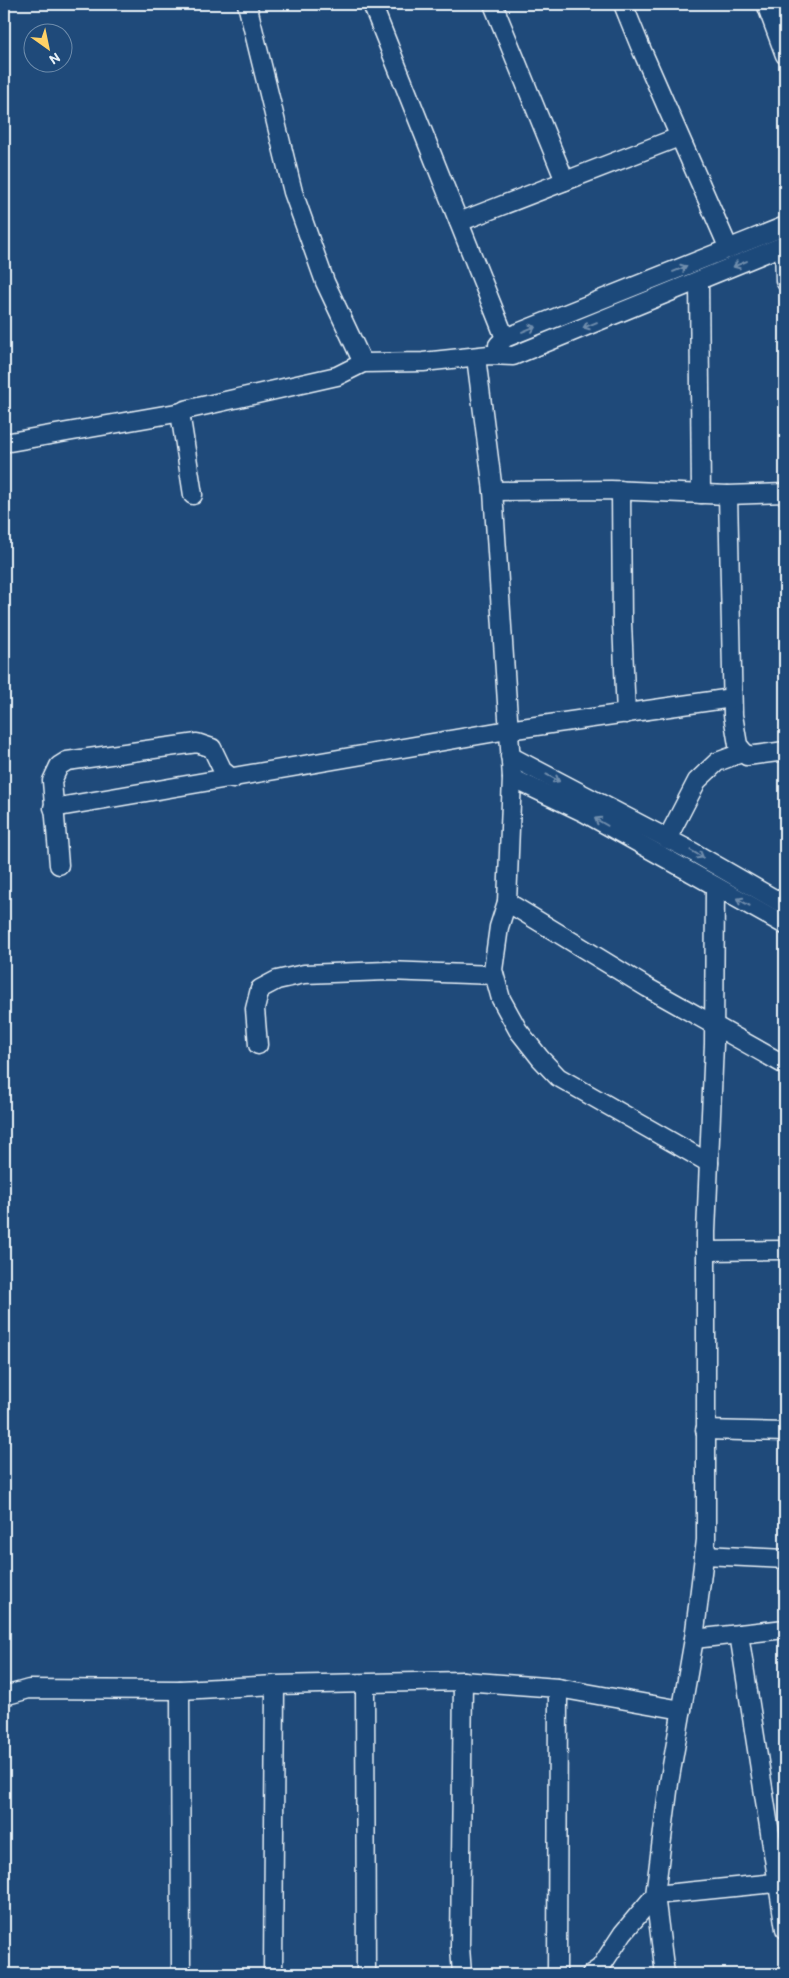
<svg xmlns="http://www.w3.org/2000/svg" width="789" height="1978" viewBox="0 0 789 1978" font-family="Itim,sans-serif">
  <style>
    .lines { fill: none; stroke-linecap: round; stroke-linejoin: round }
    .minor-casing { stroke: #e8f1f8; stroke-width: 21 }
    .minor { stroke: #1f4a7a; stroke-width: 18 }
    .oneway { stroke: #6f8dac }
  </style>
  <rect width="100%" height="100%" fill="#1f4a7a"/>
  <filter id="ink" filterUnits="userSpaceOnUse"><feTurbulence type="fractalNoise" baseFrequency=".02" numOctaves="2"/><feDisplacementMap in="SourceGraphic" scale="10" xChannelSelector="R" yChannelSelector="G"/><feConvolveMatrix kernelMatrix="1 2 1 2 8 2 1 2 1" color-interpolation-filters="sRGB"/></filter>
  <g filter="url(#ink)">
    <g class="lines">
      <g class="minor-casing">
        <g id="minor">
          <path d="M 247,4 L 293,192 L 325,282 L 363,363"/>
          <path d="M 372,4 L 505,338"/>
          <path d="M 493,4 L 565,181"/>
          <path d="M 623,4 L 640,46 L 729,249"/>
          <path d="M 766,4 L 785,55"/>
          <path d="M 459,222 L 679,137"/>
          <path d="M 784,246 L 785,281"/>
          <path d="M 699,281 L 701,494"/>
          <path d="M 498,345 L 505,338 L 785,226"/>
          <path d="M 476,357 L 493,491 L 512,778 L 507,902 L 499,927 L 493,970 L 501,999 L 518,1030 L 540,1058 L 558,1077 L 709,1163"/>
          <path d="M 4,443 L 182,412"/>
          <path d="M 621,490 L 622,623 L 626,714"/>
          <path d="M 493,491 L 611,490 L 728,495 L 785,493"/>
          <path d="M 193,495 L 181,419 L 182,412 L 185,410 L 337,376 L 363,363 L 423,362 L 489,355 L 513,356 L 785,245"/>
          <path d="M 728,495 L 733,715 L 738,745 L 747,756 L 785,751"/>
          <path d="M 510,756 L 693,852 L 785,905"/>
          <path d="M 512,778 L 585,813 L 785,925"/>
          <path d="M 53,808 L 508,730 L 732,698"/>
          <path d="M 667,839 L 697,781 L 717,762 L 744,752"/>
          <path d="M 59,865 L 52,781 L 59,766 L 67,761 L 197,743 L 212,748 L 223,771 L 233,779"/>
          <path d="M 507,902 L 648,988 L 785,1065"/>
          <path d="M 258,1045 L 255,1009 L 260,989 L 277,980 L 304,974 L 387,971 L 494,975"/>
          <path d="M 706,1251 L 785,1250"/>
          <path d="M 705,1430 L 785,1432"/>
          <path d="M 704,1555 L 785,1559"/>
          <path d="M 739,1634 L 785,1929"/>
          <path d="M 694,1639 L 785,1629"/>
          <path d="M 365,1685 L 366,1974"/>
          <path d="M 180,1690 L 181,1974"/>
          <path d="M 4,1696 L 29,1689 L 180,1690 L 275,1685 L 463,1681 L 558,1688 L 682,1710"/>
          <path d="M 273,1974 L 275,1685"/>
          <path d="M 462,1974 L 460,1947 L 463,1681"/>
          <path d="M 557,1974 L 558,1688"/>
          <path d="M 591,1974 L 600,1968 L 623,1933 L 655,1895 L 669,1783 L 694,1639 L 706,1540 L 706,1232 L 714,1044 L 715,886"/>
          <path d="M 665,1974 L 655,1895 L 785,1882"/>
        </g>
      </g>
      <use href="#minor" class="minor"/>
    </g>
    <defs><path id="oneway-shaft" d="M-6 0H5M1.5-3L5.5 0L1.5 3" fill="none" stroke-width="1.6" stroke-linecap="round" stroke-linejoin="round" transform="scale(1.25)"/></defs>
    <g class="oneway">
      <use href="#oneway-shaft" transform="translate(740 264) rotate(157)"/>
      <use href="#oneway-shaft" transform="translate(680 269) rotate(-22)"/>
      <use href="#oneway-shaft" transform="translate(590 325) rotate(158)"/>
      <use href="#oneway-shaft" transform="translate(529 329) rotate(-22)"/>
      <use href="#oneway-shaft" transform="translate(553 778) rotate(28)"/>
      <use href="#oneway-shaft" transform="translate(601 822) rotate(-150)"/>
      <use href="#oneway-shaft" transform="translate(697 854) rotate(30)"/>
      <use href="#oneway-shaft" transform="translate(743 902) rotate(-151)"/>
    </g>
  </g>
  <rect width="789" height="1978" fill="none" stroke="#1f4a7a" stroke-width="20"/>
  <rect x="10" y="10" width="769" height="1958" fill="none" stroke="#e8f1f8" stroke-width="2" filter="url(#ink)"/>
  <g transform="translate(48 48) rotate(147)"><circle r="24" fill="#1f4a7a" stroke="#6f8dac"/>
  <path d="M0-4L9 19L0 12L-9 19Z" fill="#ffd166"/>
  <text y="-8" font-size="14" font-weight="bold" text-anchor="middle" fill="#e8f1f8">N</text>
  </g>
</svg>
